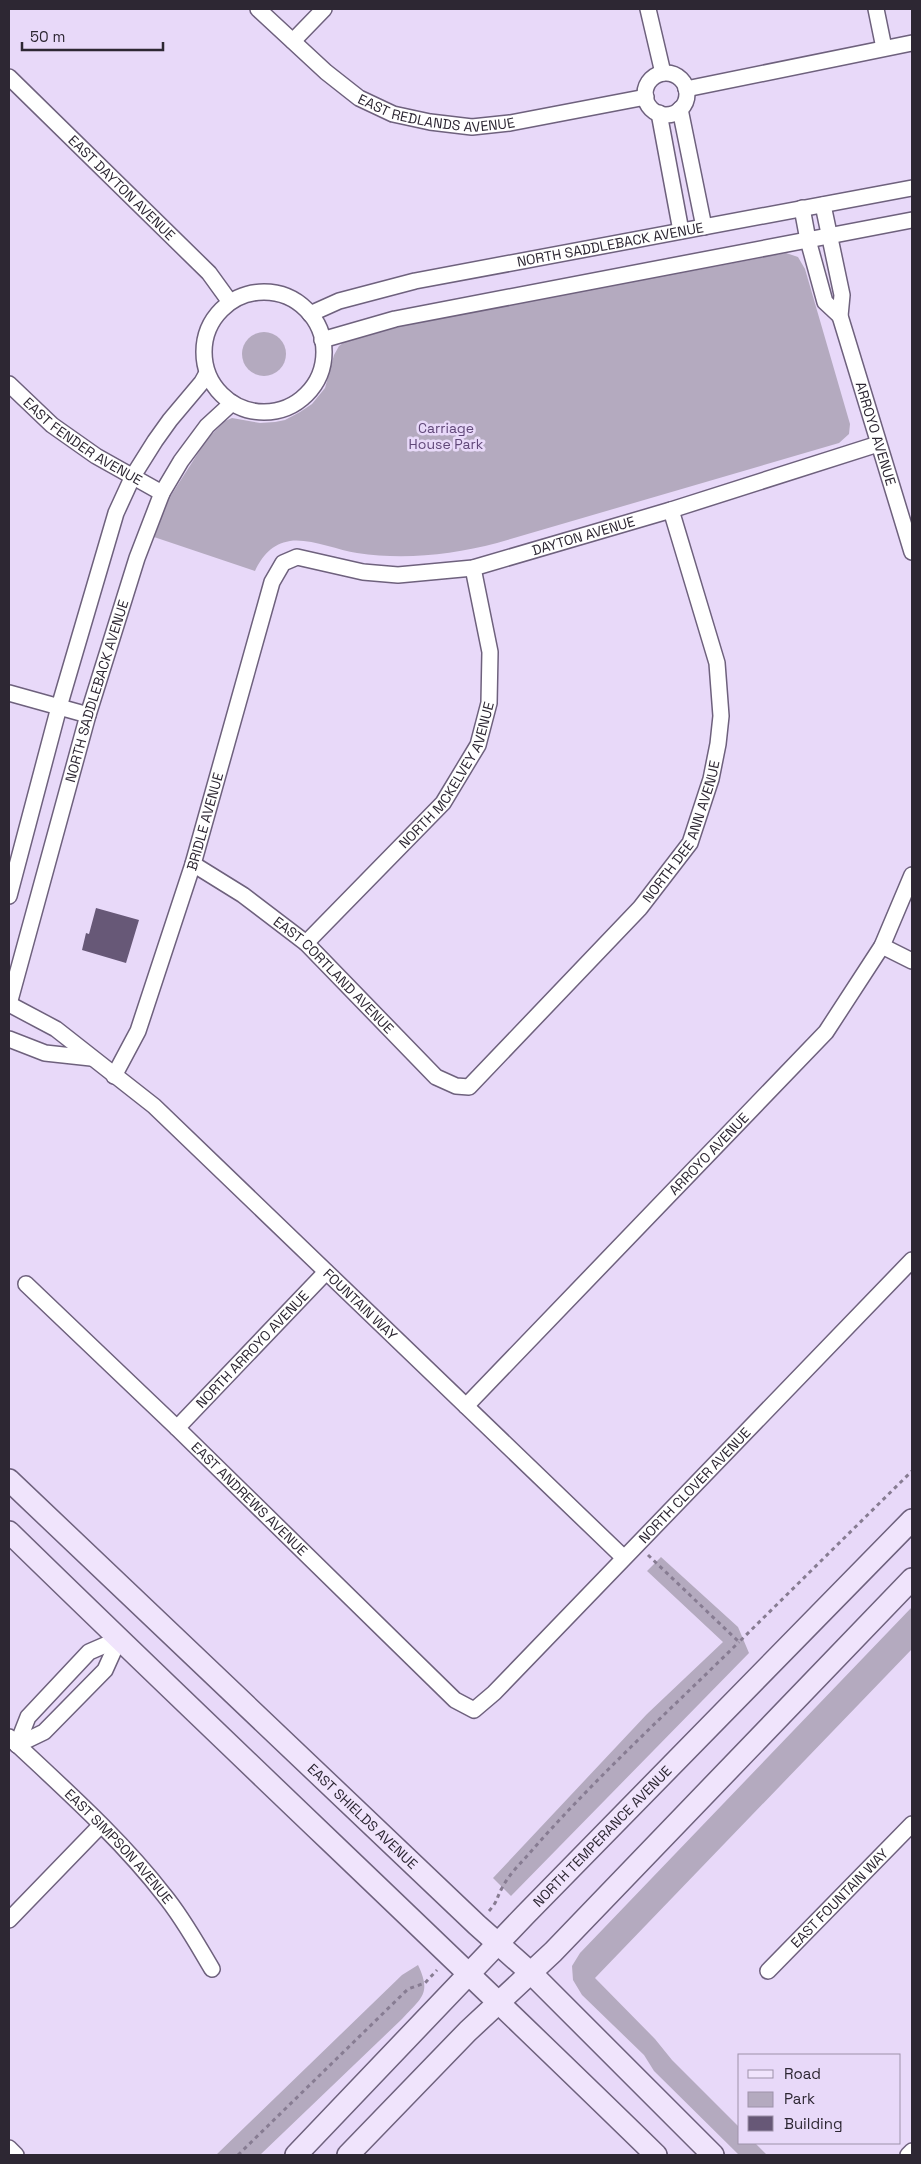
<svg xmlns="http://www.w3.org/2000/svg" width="921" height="2164" viewBox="0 0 921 2164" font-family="'Space Grotesk',sans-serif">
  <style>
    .green { fill: #b4aabf }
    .building { fill: #675877 }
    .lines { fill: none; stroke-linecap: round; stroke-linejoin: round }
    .minor-casing { stroke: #6e617d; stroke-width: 18 }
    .secondary-casing { stroke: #6e617d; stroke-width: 24 }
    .path { stroke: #877c92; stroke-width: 3; stroke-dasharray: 4 4; stroke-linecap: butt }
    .minor { stroke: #fff; stroke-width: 15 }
    .secondary { stroke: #f0e4fc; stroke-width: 21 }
    .labels { text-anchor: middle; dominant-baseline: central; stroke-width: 5; stroke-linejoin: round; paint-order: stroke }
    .street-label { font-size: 14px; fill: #2d2733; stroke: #e8d9f9 }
    .park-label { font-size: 14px; fill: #614879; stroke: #e8d9f9 }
  </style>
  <rect width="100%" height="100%" fill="#e8d9f9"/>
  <g class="green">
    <path d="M 786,253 L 798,257 L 805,269 L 850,424 L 849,434 L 839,443 L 497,543 C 451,555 404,560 357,553 C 337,550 309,538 290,541 C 272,544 262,556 255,571 L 154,537 L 168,500 L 207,439 L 225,421 L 232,418 L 260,423 L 275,422 L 285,420 L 300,412 L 312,404 L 325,388 L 334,355 L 339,346 L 348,339 L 387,328 Z"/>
    <circle cx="264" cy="354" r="22"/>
    <path d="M 661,1557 L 738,1627 L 749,1653 L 511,1896 L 493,1878 L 647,1714 L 723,1642 L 647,1571 Z"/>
    <path d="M 912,1607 L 912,1649 L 595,1978 L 655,2039 L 672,2060 L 740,2128 L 740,2143 L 755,2143 L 767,2155 L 739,2155 L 654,2071 L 644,2055 L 582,1995 L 573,1980 L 572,1966 L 580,1953 Z"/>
    <path d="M 418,1965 C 432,1994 421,1998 402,2019 L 260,2155 L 216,2155 L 402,1975 Z"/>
  </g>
  <path class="building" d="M 96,908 L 139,920 L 126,963 L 82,950 L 86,933 L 89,934 Z"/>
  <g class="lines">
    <g class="minor-casing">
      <g id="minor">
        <path id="s1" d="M 258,9 L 326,72 L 359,98 L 393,114 L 430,122 L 472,127 L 510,123 L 646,97"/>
        <path d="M 648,9 L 663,73"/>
        <path d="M 876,9 L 884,48"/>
        <path d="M 293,41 L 324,9"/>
        <circle cx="666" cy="94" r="21"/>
        <path id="s2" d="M 9,77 L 209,273 L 230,302"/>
        <path d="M 686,89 L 912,43"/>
        <path d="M 680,109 L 704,227"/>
        <path d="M 659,113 L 681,231"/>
        <path id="s3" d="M 823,205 L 842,295 L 840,316 L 912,552"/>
        <path d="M 802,208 L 808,240 L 825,302 L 840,316"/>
        <circle cx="264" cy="352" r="60"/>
        <path id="s4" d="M 310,314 L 339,301 L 415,281 L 912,188"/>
        <path d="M 322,340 L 395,319 L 912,220"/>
        <path id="s5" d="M 9,384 L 52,425 L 96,456 L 162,493"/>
        <path d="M 9,693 L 88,715"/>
        <path id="s6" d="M 193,864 L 243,895 L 306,943 L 436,1077 L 456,1086 L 469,1087 L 640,908 L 690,843 L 711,779 L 718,744 L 721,716 L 717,663 L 671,510"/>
        <path d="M 9,896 L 59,707 L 116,513 L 133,476 L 155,441 L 170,420 L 202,382 L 207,373"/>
        <path id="s7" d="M 306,943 L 443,803 L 478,745 L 489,703 L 490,652 L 473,568"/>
        <path d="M 882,946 L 912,961"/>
        <path id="s8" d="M 9,1004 L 56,1029 L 154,1106 L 623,1557"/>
        <path id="s9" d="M 9,1004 L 88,715 L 137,558 L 162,493 L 181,461 L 207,426 L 232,403"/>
        <path d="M 9,1039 L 45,1053 L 91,1058"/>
        <path id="s10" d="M 114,1076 L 138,1031 L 193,864 L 272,582 L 283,563 L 297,557 L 363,572 L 398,575 L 473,568 L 671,510 L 878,444"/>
        <path id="s11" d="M 26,1284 L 177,1428 L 455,1700 L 474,1710 L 494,1693 L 912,1260"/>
        <path id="s12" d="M 466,1406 L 826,1032 L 882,946 L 912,875"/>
        <path id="s13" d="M 177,1428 L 326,1272"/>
        <path id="s14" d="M 9,1737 C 62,1787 120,1838 164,1895 C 183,1918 197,1944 212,1969"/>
        <path d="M 17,1745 L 28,1717 L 89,1652 L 119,1639"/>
        <path d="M 17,1745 L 44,1732 L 105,1670 L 119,1639"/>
        <path d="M 9,1920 L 100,1826"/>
        <path id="s15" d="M 768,1971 L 912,1824"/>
        <path d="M 9,2148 L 16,2155"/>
        <path d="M 908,2155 L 912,2151"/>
      </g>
    </g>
    <g class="secondary-casing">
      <g id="secondary">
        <path id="s16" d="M 9,1480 L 477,1925 L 531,1973 L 713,2155"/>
        <path d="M 9,1532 C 223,1741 442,1946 656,2155"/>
        <path id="s17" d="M 296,2155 L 525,1915 L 912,1520"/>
        <path d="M 348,2155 L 468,2031 L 553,1952 L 912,1579"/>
      </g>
    </g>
    <g class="path">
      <path d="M 648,1555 L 739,1642 L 912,1471"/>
      <path d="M 489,1911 C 498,1901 496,1899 502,1888 C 508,1876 518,1866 527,1856 C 593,1780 668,1712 739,1642"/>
      <path d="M 238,2155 L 408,1989 L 425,1983 L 437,1970"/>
    </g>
    <use href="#minor" class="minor"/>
    <use href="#secondary" class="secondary"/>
  </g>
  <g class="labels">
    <g class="street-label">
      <text stroke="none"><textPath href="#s1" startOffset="215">EAST REDLANDS AVENUE</textPath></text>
      <text stroke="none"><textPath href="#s2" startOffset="158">EAST DAYTON AVENUE</textPath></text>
      <text stroke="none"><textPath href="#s4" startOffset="309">NORTH SADDLEBACK AVENUE</textPath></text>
      <text stroke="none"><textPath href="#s3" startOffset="236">ARROYO AVENUE</textPath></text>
      <text stroke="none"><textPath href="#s5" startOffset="94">EAST FENDER AVENUE</textPath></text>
      <text stroke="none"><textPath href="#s10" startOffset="850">DAYTON AVENUE</textPath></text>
      <text stroke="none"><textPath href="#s9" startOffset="325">NORTH SADDLEBACK AVENUE</textPath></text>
      <text stroke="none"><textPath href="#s7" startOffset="222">NORTH MCKELVEY AVENUE</textPath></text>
      <text stroke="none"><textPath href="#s10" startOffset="271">BRIDLE AVENUE</textPath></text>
      <text stroke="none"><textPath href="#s6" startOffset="696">NORTH DEE ANN AVENUE</textPath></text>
      <text stroke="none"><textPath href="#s6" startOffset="180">EAST CORTLAND AVENUE</textPath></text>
      <text stroke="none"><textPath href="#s12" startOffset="350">ARROYO AVENUE</textPath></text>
      <text stroke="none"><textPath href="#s8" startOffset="464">FOUNTAIN WAY</textPath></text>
      <text stroke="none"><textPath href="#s13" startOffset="109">NORTH ARROYO AVENUE</textPath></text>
      <text stroke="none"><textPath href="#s11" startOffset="934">NORTH CLOVER AVENUE</textPath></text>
      <text stroke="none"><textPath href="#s11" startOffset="310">EAST ANDREWS AVENUE</textPath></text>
      <text stroke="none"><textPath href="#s16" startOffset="488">EAST SHIELDS AVENUE</textPath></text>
      <text stroke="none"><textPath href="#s17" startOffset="442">NORTH TEMPERANCE AVENUE</textPath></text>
      <text stroke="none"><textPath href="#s14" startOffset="155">EAST SIMPSON AVENUE</textPath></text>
      <text stroke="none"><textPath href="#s15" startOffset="102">EAST FOUNTAIN WAY</textPath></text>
    </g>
    <g class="park-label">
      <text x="446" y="428">Carriage<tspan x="446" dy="16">House Park</tspan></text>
    </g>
  </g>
  <rect width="921" height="2164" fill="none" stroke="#2d2733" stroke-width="20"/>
  <rect x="738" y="2054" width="162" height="90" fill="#e8d9f9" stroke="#9d92aa"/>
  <rect x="748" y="2070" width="25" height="8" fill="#f0e4fc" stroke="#9d92aa"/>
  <text x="784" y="2079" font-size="15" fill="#2d2733">Road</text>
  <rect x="748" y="2092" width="25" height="15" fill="#b4aabf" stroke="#9d92aa"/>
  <text x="784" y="2104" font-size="15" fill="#2d2733">Park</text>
  <rect x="748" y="2116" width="25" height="15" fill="#675877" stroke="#9d92aa"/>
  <text x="784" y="2129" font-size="15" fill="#2d2733">Building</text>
  <path d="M22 42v8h141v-8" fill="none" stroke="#2d2733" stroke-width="2.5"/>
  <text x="30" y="42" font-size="15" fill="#2d2733" stroke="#e8d9f9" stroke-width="4" paint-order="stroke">50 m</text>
</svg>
